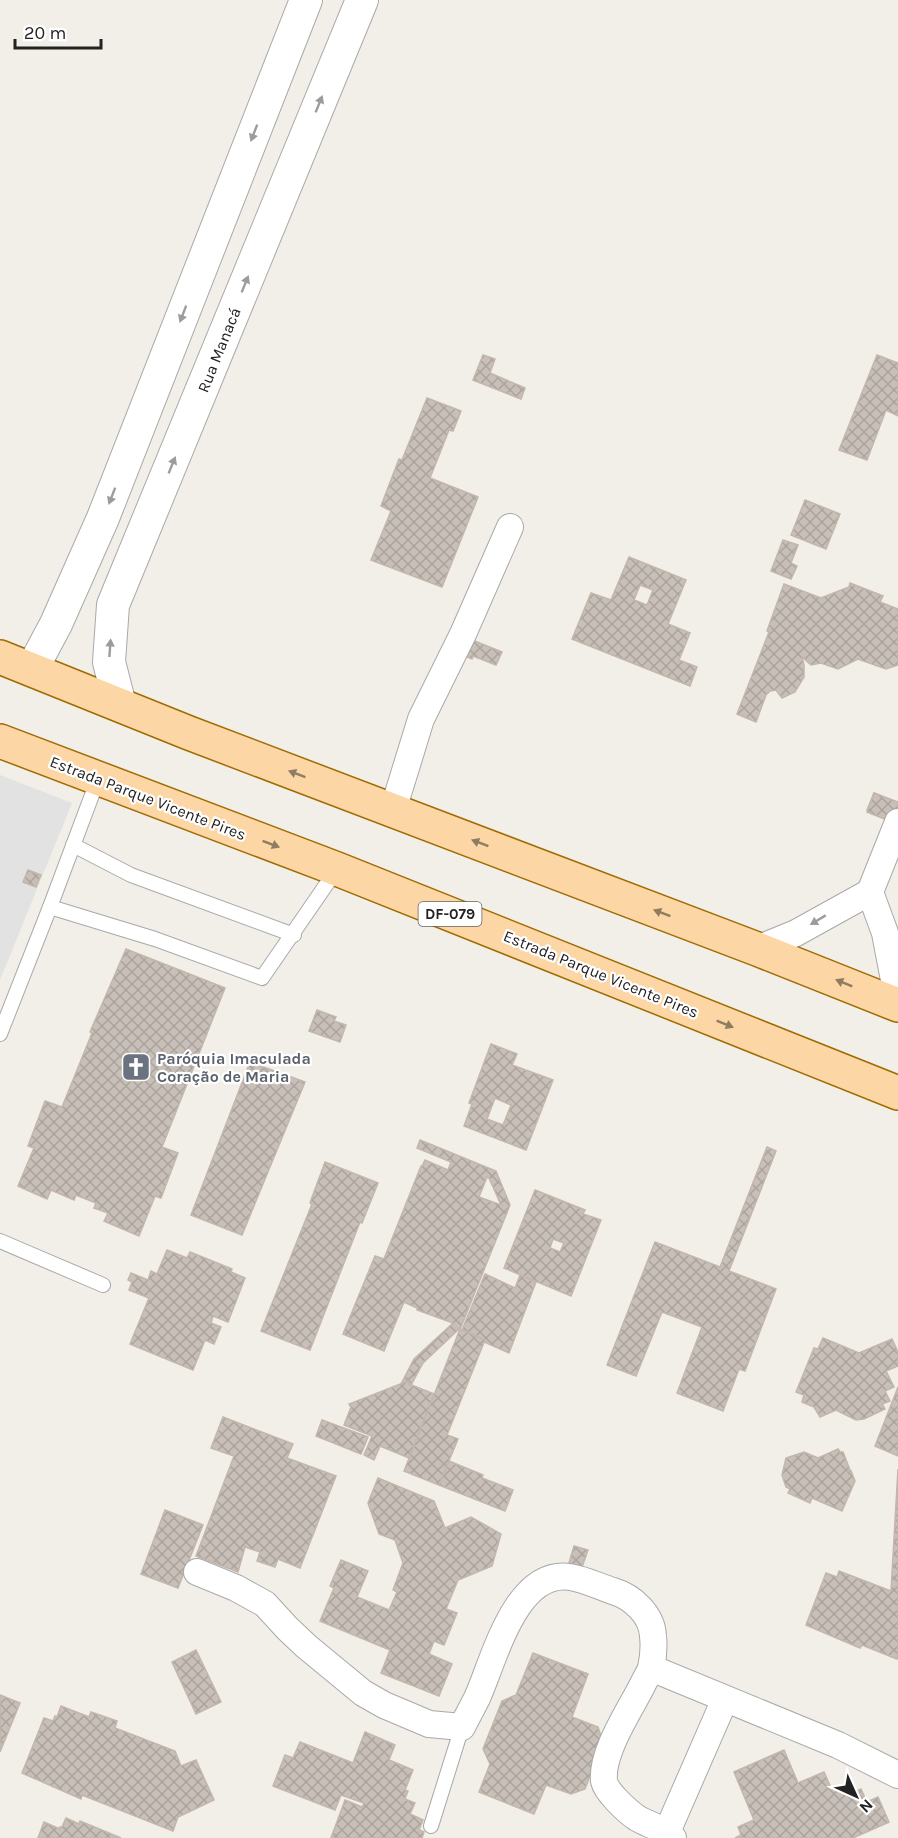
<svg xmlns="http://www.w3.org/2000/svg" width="898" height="1838" viewBox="0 0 898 1838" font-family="Karla,sans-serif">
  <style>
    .parking { fill: #e2e2e2 }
    .building { fill: url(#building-cross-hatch); stroke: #c4b6ab; stroke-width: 1.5; fill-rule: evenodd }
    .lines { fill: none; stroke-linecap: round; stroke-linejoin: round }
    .service-casing { stroke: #a9a9a9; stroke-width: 16 }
    .minor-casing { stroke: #a9a9a9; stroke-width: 28 }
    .tertiary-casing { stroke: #a9a9a9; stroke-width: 34 }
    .primary-casing { stroke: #a06b00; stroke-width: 36 }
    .service { stroke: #fff; stroke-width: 14 }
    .minor { stroke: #fff; stroke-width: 26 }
    .tertiary { stroke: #fff; stroke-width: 32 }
    .primary { stroke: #fcd6a4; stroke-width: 33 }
    .oneway { fill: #9c9c9c }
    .oneway2 { fill: #8f7c63 }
    .labels { text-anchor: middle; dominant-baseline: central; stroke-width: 4.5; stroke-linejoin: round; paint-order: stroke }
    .shield { fill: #fff; stroke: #646464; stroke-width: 1.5 }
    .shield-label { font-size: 15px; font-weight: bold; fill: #222 }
    .street-label { font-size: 16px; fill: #222; stroke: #fff }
    .worship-label { font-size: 16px; font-weight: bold; fill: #5b616d; stroke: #fff; text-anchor: start }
  </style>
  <defs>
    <pattern id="building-cross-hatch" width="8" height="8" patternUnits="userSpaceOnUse" patternTransform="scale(1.5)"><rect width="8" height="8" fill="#c7bfb8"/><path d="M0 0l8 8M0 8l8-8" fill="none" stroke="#aba49e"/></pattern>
  </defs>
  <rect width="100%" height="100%" fill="#f2efe9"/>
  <path class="parking" d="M 0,775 L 72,803 L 0,980 Z"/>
  <g class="building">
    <path d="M 483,355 L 495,359 L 490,373 L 525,388 L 521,399 L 473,380 Z"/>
    <path d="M 877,355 L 898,363 L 898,416 L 886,410 L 867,460 L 839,450 Z"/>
    <path d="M 427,398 L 461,411 L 453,431 L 449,430 L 430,478 L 478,497 L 442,587 L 371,560 L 391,511 L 381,506 L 399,459 L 402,460 Z"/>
    <path d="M 805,500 L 840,514 L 826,549 L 791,535 Z"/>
    <path d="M 783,540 L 798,545 L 791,563 L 797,566 L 791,579 L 771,571 Z"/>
    <path d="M 629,557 L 686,580 L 668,624 L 690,633 L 679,660 L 697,667 L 690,686 L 572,639 L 591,593 L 611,600 ZM 640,585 L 653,590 L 647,605 L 634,600 Z"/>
    <path d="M 850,583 L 883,596 L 880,602 L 898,609 L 898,665 L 886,669 L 858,659 L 838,669 L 821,663 L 811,665 L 802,657 L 804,665 L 804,677 L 795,692 L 782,698 L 776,690 L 770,691 L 766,695 L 756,722 L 737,714 L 769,632 L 767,631 L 784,584 L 821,598 L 849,587 Z"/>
    <path d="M 472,640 L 502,652 L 496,665 L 473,656 L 472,659 L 465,656 Z"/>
    <path d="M 874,793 L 898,803 L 898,822 L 867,810 Z"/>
    <path d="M 874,793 L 898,802 L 898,808 L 892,822 L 867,812 Z"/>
    <path d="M 28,870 L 41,875 L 36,887 L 23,882 Z"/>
    <path d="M 126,949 L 225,988 L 162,1147 L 178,1153 L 161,1198 L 155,1196 L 139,1236 L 104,1221 L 108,1213 L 94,1208 L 96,1203 L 76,1195 L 74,1200 L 51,1190 L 47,1199 L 18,1186 L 34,1148 L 28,1146 L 45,1101 L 62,1107 L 92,1033 L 90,1032 Z"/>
    <path d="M 317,1010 L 336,1017 L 334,1021 L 346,1025 L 340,1042 L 309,1031 Z"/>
    <path d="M 491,1044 L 517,1054 L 512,1065 L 553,1080 L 526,1150 L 464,1126 L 472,1104 L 469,1103 ZM 495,1098 L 511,1105 L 503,1125 L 487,1119 Z"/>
    <path d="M 250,1062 L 305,1082 L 242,1235 L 191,1215 Z"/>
    <path d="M 420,1140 L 496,1171 L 510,1205 L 461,1327 L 423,1363 L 411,1385 L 408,1381 L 401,1384 L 414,1359 L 453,1323 L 417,1310 L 417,1308 L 404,1302 L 384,1351 L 343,1334 L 375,1256 L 384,1259 L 421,1166 L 422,1166 L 425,1160 L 448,1170 L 451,1162 L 417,1148 ZM 487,1177 L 489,1178 L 501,1205 L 479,1197 Z"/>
    <path d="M 767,1147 L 776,1151 L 729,1271 L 776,1289 L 745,1371 L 739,1369 L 723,1411 L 677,1393 L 702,1327 L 662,1312 L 636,1376 L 607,1365 L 655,1242 L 720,1267 Z"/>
    <path d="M 325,1162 L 378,1183 L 362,1223 L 360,1222 L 310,1350 L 261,1331 L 312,1204 L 310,1203 Z"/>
    <path d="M 535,1190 L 585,1210 L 583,1214 L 601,1220 L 571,1296 L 504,1268 ZM 553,1239 L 564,1243 L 560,1252 L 550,1248 Z"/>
    <path d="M 167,1250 L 187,1258 L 190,1252 L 232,1269 L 231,1272 L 245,1278 L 228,1322 L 213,1316 L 211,1323 L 221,1327 L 214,1344 L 205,1340 L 193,1370 L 130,1344 L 149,1298 L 129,1290 L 132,1282 L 128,1280 L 131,1273 L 148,1280 L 151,1271 L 157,1274 Z"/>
    <path d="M 485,1274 L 515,1288 L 520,1275 L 536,1282 L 509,1353 L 484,1342 L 485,1340 L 462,1330 Z"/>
    <path d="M 460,1329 L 485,1340 L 447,1435 L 458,1439 L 439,1485 L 404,1471 Z"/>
    <path d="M 823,1338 L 859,1353 L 892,1339 L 898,1352 L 898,1366 L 886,1371 L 894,1387 L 885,1391 L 890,1401 L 882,1404 L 885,1409 L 864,1419 L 856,1420 L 836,1410 L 820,1417 L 814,1407 L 802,1402 L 804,1395 L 796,1392 L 814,1348 L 818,1349 Z"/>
    <path d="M 408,1381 L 409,1384 L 434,1394 L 409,1458 L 380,1446 L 374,1460 L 364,1455 L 372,1436 L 344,1425 L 351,1407 L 349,1404 Z"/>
    <path d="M 898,1387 L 898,1456 L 875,1446 Z"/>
    <path d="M 223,1417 L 293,1444 L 287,1458 L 336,1476 L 300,1568 L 278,1559 L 275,1567 L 257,1561 L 260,1552 L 245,1547 L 238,1572 L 196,1556 L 234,1456 L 211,1448 Z"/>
    <path d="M 322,1420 L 368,1437 L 361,1454 L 316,1436 Z"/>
    <path d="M 838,1449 L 840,1452 L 843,1452 L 850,1470 L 847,1472 L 851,1471 L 855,1481 L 842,1511 L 812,1498 L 810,1503 L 788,1493 L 790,1489 L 786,1487 L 782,1475 L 786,1458 L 804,1452 L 818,1458 Z"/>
    <path d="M 449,1461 L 483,1475 L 482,1478 L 513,1490 L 505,1511 L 439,1485 Z"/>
    <path d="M 898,1469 L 898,1658 L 897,1659 L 862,1645 L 860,1648 L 806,1625 L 826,1573 L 837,1577 L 839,1571 L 891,1591 Z"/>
    <path d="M 378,1478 L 434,1501 L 445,1528 L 471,1517 L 501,1534 L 492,1566 L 458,1580 L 446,1609 L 457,1613 L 444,1645 L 434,1641 L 429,1654 L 452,1664 L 439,1696 L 381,1673 L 390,1650 L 320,1621 L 334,1588 L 330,1586 L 341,1560 L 368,1571 L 357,1597 L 389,1610 L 397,1592 L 393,1590 L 403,1563 L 395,1540 L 379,1534 L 368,1503 Z"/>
    <path d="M 165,1510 L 203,1525 L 178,1588 L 141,1574 Z"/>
    <path d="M 574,1546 L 588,1550 L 582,1567 L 569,1563 Z"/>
    <path d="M 196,1650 L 221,1702 L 196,1714 L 172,1662 Z"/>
    <path d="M 533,1653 L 588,1674 L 572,1717 L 598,1727 L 603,1742 L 585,1789 L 571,1794 L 546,1785 L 534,1814 L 479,1792 L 490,1764 L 483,1749 L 502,1701 L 516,1695 Z"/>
    <path d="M 0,1695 L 20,1703 L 0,1752 Z"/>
    <path d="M 61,1706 L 89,1717 L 91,1712 L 117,1721 L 115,1728 L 175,1751 L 181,1766 L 196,1760 L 214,1800 L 178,1817 L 173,1831 L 82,1795 L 81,1799 L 22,1773 L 44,1718 L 53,1721 L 55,1716 L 57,1717 Z"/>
    <path d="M 365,1732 L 395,1745 L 389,1760 L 413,1770 L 405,1790 L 408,1791 L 405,1799 L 415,1803 L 410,1814 L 423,1820 L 419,1830 L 424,1832 L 422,1838 L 331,1838 L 345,1800 L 362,1807 L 364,1803 L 341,1795 L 335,1810 L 273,1786 L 285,1755 L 293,1758 L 300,1742 L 353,1763 Z"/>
    <path d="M 784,1750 L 798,1783 L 824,1772 L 832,1790 L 852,1782 L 856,1791 L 861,1789 L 867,1802 L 878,1797 L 889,1822 L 853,1838 L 735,1838 L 741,1835 L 738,1827 L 754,1820 L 734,1772 Z"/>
    <path d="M 66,1818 L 79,1824 L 80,1821 L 121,1838 L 38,1838 L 44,1822 L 60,1829 L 60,1827 L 62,1827 Z"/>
  </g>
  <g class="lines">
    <g class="service-casing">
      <g id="service">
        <path d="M 73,845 L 131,875 L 294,935"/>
        <path d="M 50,907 L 155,939 L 262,978 L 337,869"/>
        <path d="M 0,1034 L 50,907 L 98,779"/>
        <path d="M 0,1241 L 103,1285"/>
        <path d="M 431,1826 L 462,1727"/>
      </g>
    </g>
    <g class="minor-casing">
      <g id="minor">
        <path d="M 393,810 L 421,719 L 463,634 L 510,527"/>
        <path d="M 870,892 L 885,933 L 894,980 L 898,990"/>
        <path d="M 757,949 L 796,933 L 870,892 L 898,822"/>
        <path d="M 197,1572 L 236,1588 L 265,1604 L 287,1628 L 306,1646 L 363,1693 L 384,1705 L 429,1724 L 462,1727 C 467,1717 472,1708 477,1698 C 494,1661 515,1569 570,1577 C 584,1579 600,1587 613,1591 C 633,1597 652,1615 653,1636 C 654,1645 653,1659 651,1668 C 649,1674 645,1679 643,1684 C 630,1710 601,1752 604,1781 C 606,1792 628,1812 637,1818 C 649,1825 663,1828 673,1838"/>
        <path d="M 651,1668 L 838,1745 L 898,1775"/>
        <path d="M 667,1832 L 725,1699"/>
      </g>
    </g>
    <g class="tertiary-casing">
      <g id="tertiary">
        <path d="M 32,669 L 56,624 L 103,518 L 306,0"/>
        <path d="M 120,705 L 109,662 L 113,605 L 362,0"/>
      </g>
    </g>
    <g class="primary-casing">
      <g id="primary">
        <path d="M 0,657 L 189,733 L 757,949 L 898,1005"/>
        <path d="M 0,741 L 337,869 L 898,1093"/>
      </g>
    </g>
    <use href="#service" class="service"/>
    <use href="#minor" class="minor"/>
    <use href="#tertiary" class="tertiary"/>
    <use href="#primary" class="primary"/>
  </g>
  <defs><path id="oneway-solid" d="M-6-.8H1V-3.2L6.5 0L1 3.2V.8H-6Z" transform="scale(1.5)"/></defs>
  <g class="oneway">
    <use href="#oneway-solid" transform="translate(319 104) rotate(-68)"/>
    <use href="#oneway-solid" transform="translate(254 133) rotate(111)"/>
    <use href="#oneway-solid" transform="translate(245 284) rotate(-68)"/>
    <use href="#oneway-solid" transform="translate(183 314) rotate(111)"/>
    <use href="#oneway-solid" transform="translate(172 465) rotate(-68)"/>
    <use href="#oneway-solid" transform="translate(112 496) rotate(111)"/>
    <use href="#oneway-solid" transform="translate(110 648) rotate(-86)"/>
    <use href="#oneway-solid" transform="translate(818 920) rotate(149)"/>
  </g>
  <g class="oneway2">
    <use href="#oneway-solid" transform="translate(297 774) rotate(-159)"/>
    <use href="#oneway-solid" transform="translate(480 843) rotate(-159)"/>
    <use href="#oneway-solid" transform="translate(271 844) rotate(21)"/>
    <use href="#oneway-solid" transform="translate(662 913) rotate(-159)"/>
    <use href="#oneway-solid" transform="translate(844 983) rotate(-158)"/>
    <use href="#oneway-solid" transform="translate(725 1024) rotate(22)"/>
  </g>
  <defs>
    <g id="church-square" transform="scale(1.5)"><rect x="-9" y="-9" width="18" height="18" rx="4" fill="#6b7280" stroke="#fff"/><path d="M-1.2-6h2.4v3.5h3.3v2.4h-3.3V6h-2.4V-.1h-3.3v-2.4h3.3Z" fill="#fff"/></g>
  </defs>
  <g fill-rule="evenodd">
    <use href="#church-square" x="136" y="1067"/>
  </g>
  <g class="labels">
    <rect class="shield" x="418.5" y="902" width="63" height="24" rx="4.5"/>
    <g class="shield-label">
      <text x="450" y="914">DF-079</text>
    </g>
    <g class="street-label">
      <text transform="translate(219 350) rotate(-68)">Rua Manacá</text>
      <text transform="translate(148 798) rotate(21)">Estrada Parque Vicente Pires</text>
      <text transform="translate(601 974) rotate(22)">Estrada Parque Vicente Pires</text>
    </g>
    <g class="worship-label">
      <text x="157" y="1058">Paróquia Imaculada<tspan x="157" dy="18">Coração de Maria</tspan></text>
    </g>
  </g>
  <g transform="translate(856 1796) rotate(135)" stroke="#ffffff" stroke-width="4.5" paint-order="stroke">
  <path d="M0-4.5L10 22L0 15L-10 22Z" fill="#222222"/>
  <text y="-9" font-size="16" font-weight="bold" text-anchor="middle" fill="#222222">N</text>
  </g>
  <path d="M15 39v9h86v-9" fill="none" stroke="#222222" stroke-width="3"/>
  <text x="24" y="39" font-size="18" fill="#222222" stroke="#ffffff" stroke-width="4.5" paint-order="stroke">20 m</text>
</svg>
